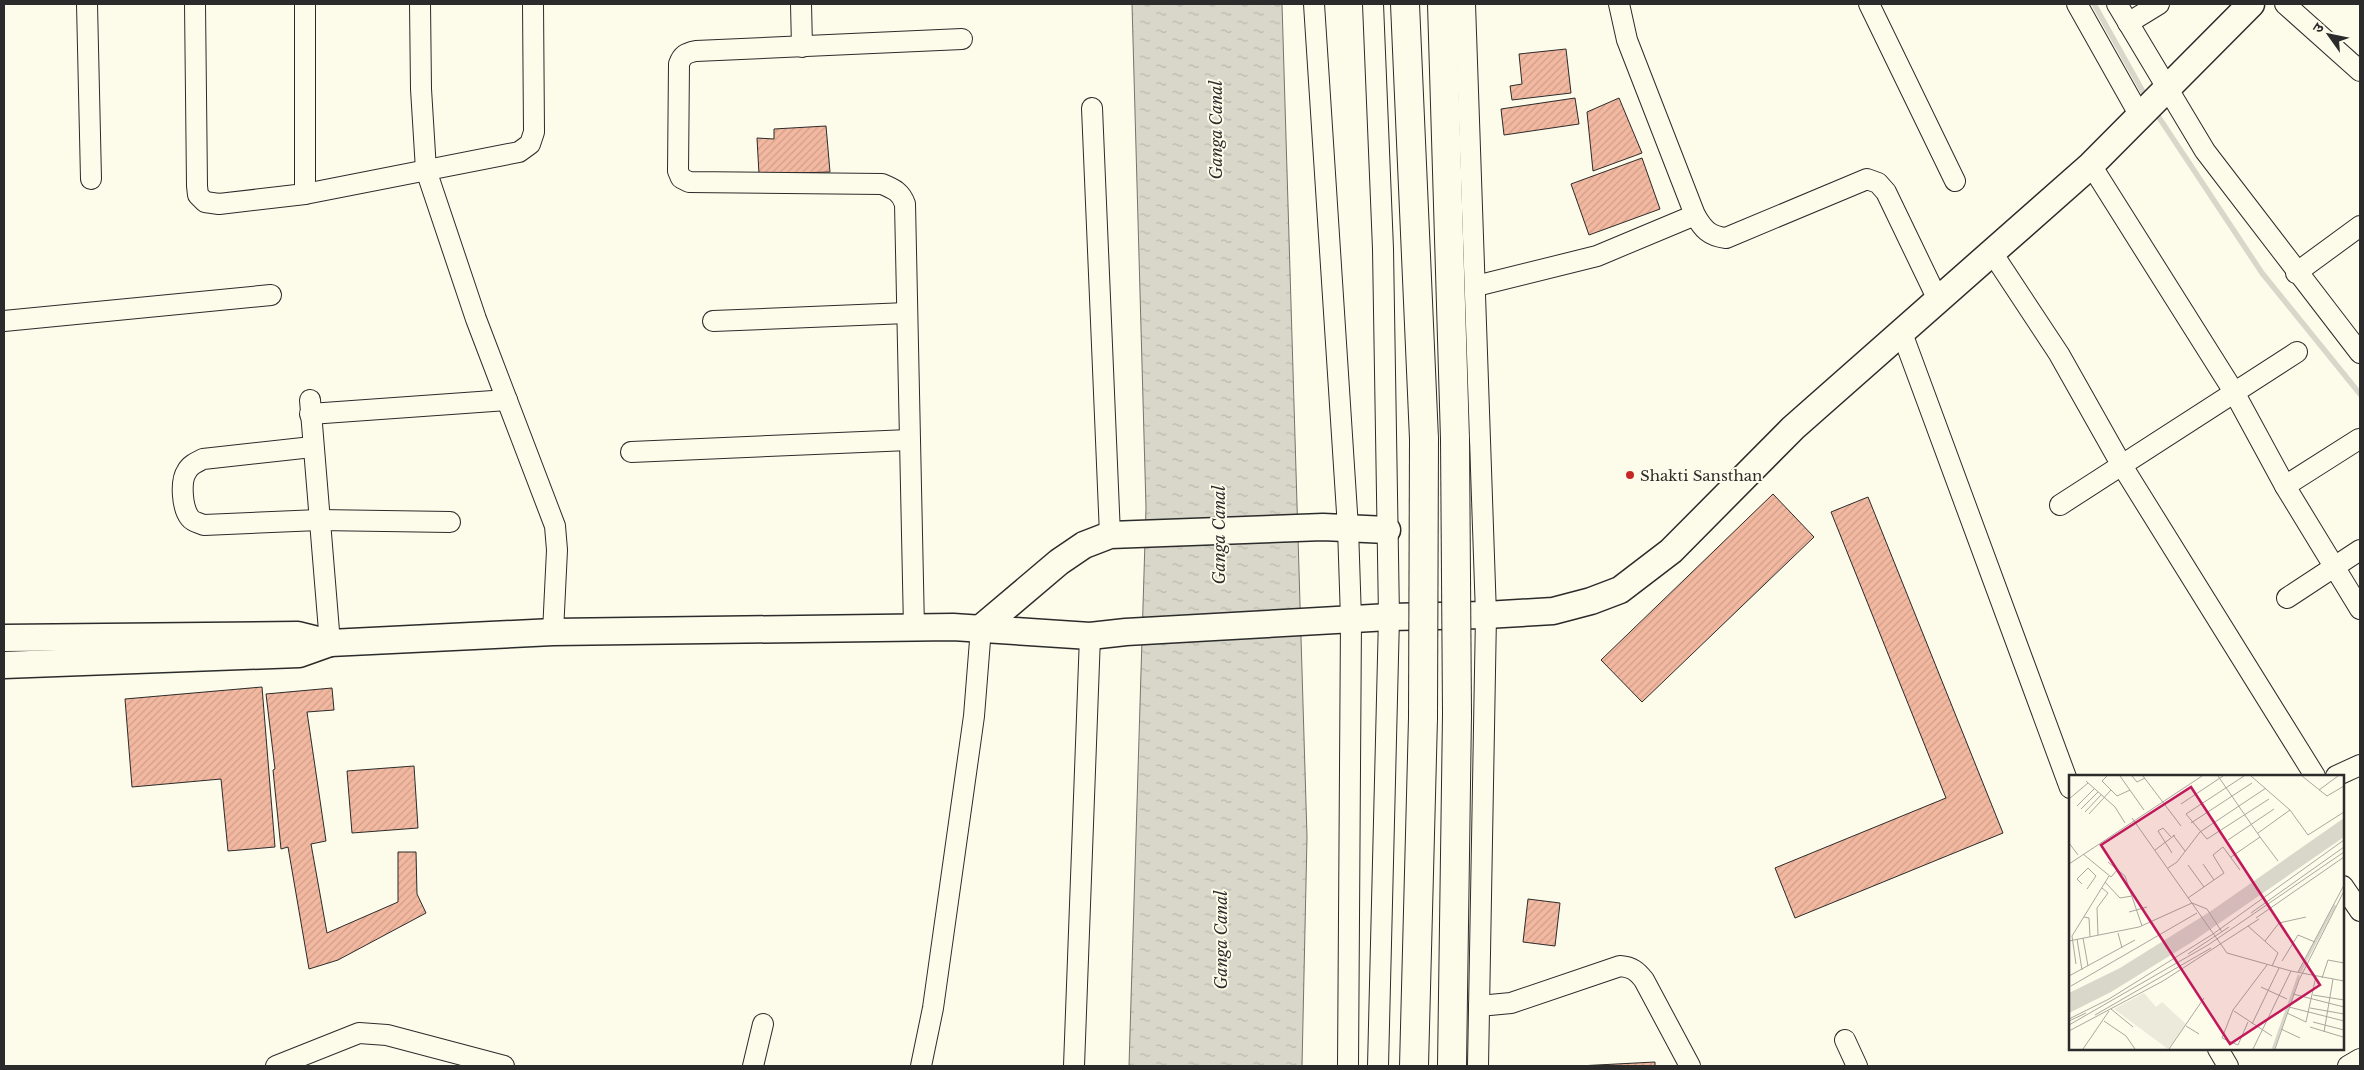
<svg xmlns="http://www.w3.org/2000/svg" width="2364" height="1070" viewBox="0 0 2364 1070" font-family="'Libre Baskerville','Noto Sans Devanagari',serif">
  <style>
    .water { fill: url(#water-ripples); stroke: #74746e }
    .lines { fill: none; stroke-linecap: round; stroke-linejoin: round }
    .stream { stroke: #d8d7c9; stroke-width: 5.5 }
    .building { fill: url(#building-hatch); stroke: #2b2b2b }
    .minor-casing { stroke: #2b2b2b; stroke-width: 22 }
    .major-casing { stroke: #2b2b2b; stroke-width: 29 }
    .highway-casing { stroke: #2b2b2b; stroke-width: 30 }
    .minor { stroke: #fdfbea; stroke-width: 20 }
    .major { stroke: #fdfbea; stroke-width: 26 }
    .highway { stroke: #fdfbea; stroke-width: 28 }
    .highway-bridge-casing { stroke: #2b2b2b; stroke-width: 30; stroke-linecap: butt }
    .highway-bridge { stroke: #fdfbea; stroke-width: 28 }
    .poi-dot { fill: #c62828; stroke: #fdfbea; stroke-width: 2 }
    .labels { text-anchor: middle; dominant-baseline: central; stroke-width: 4; stroke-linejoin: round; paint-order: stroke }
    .poi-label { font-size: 15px; fill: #2b2b2b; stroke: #fdfbea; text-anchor: start }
    .water-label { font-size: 16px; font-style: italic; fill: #2b2b2b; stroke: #fdfbea }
    .inset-river { fill: none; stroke: #d8d7c9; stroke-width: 2.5 }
    .inset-road { fill: none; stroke: #a9a89e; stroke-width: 1 }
    .view { fill: #c2185b; fill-opacity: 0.15; stroke: #c2185b; stroke-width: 2.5 }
    .inset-edge { fill: none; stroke: #2b2b2b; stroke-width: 2.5 }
  </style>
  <defs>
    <pattern id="water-ripples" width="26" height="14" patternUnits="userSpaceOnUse" patternTransform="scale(1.25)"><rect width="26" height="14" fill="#d8d7c9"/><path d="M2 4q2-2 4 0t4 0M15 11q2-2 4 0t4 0" fill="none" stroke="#bab9ad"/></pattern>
    <pattern id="building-hatch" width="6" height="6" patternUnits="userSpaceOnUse" patternTransform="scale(1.25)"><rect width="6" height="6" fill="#f2b8a0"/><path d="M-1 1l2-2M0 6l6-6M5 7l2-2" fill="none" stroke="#d09e8a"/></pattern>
  </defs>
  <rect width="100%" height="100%" fill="#fdfbea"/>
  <path class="water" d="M 1132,4 L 1282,4 L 1307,837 L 1302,1066 L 1129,1066 L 1146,508 Z"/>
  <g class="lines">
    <g class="stream">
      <path d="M 2094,4 L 2146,97"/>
      <path d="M 2158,116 L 2262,273 L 2360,394"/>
    </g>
  </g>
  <g class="building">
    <path d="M 1566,49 L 1571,93 L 1512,100 L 1510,86 L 1522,84 L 1519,54 Z"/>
    <path d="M 1575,98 L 1579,124 L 1504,135 L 1501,109 Z"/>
    <path d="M 1619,98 L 1642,153 L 1593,171 L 1587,112 Z"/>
    <path d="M 826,126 L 830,172 L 759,174 L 757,138 L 774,139 L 774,129 Z"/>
    <path d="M 1642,158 L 1660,209 L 1589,235 L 1571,184 Z"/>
    <path d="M 1773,494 L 1814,537 L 1642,702 L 1601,660 Z"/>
    <path d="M 1868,497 L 2003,833 L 1795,918 L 1775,868 L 1946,798 L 1831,512 Z"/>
    <path d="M 262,687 L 275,847 L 228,851 L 221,779 L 132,787 L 125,699 Z"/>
    <path d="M 332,688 L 334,710 L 307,712 L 326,841 L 311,844 L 327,933 L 398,902 L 398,852 L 416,852 L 417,894 L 426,913 L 338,960 L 309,969 L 288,847 L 281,849 L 273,770 L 275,769 L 266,694 Z"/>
    <path d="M 414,766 L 418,828 L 352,833 L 347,771 Z"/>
    <path d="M 1528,899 L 1560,903 L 1555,946 L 1523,942 Z"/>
    <path d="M 1655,1062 L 1655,1066 L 1578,1066 Z"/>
  </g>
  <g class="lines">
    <g class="minor-casing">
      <g id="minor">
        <path d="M 87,4 L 91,179"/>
        <path d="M 195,4 L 197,186 L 198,195 L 205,202 L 219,204 L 305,194 L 519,152 L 530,144 L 534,132 L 533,4"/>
        <path d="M 420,4 L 421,89 L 426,170 L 476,319 L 555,526 L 557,550 L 553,632"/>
        <path d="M 801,4 L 802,47"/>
        <path d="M 1314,4 L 1348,528 L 1351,619 L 1348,1066"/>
        <path d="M 1373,4 L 1383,249 L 1389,617 L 1378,1066"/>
        <path d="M 1465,4 L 1486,615 L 1478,1066"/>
        <path d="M 1619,4 L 1627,40 L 1695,215 C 1703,229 1709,236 1726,238 L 1867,179 L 1878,183 L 1886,192 L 1938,300"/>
        <path d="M 1869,4 L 1955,181"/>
        <path d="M 2077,4 L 2140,116"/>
        <path d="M 2117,4 L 2205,151 L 2360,353"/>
        <path d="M 2285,4 L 2360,71"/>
        <path d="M 2128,23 L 2159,4"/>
        <path d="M 1092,108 L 1110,535"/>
        <path d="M 2091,165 L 2234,392 L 2285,486 L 2360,609"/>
        <path d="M 305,194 L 305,4"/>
        <path d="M 1991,251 L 2059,354 L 2121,464 L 2315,776"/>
        <path d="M 2296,273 L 2360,226"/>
        <path d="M 1476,286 L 1597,256 L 1695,215"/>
        <path d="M 4,321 L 271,295"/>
        <path d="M 713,321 L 907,313"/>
        <path d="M 1902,333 L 2070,788"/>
        <path d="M 310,400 L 330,643"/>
        <path d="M 310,414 L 507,400"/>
        <path d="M 312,447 L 203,459 C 197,462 190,465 187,471 C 180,481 182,508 190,518 C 193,522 199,523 204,525 L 319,520 L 450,522"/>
        <path d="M 631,452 L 909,440"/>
        <path d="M 2285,486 L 2359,439"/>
        <path d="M 2060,505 L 2297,352"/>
        <path d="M 2287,598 L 2360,550"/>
        <path d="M 914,628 L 905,204 C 901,192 894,189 882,184 L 689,182 L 681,178 L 678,171 L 679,64 C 682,55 686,53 696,51 L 962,39"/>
        <path d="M 2336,776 L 2360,765"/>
        <path d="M 2343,886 L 2360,911"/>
        <path d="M 1479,1006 L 1511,1003 L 1620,966 C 1632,967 1637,971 1644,980 L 1690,1066"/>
        <path d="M 1845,1040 L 1857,1066"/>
        <path d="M 2218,1049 L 2228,1066"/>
        <path d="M 276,1066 L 359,1033 L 387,1035 L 504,1066"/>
        <path d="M 753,1066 L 763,1024"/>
        <path d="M 921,1066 L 933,1008 L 974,716 L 981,628"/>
        <path d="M 1074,1066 L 1090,636"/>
        <path d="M 2348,1066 L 2360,1059"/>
      </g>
    </g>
    <g class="major-casing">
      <g id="major">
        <path d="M 981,628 L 1059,562 L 1084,545 L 1110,535 L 1323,527 L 1387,530"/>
        <path d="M 4,638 L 298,635 L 330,643 L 553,632 L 953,627 L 1090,636 L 1126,632 L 1389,617 L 1486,615 L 1553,611 L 1591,601 L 1620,590 L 1671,551 L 1793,428 L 2091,165 L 2251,4"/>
        <path d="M 4,665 L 299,654 L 330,643"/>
      </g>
    </g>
    <g class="highway-casing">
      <g id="highway">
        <path d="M 1405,4 L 1424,439"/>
        <path d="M 1442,4 L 1455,439"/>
        <path d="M 1414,1066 L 1423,718"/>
        <path d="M 1452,1066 L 1457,714"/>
      </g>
    </g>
    <use href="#minor" class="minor"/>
    <use href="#major" class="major"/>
    <use href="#highway" class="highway"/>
    <g class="highway-bridge-casing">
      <g id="highway-bridge">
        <path d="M 1455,439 L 1457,714"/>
        <path d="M 1423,718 L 1424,439"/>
      </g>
    </g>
    <use href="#highway-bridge" class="highway-bridge"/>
  </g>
  <circle class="poi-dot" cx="1630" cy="475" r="5"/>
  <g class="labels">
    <g class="poi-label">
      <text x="1640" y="475">Shakti Sansthan</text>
    </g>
    <g class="water-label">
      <text transform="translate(1216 130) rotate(-90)">Ganga Canal</text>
      <text transform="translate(1219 535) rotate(-90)">Ganga Canal</text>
      <text transform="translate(1221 940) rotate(-90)">Ganga Canal</text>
    </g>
  </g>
  <g transform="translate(2069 775)">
    <rect width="275" height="275" fill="#fdfbea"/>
    <path d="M 75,218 L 87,232 L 93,227 L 117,249 L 99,274 L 45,234 Z" fill="#ecebdb"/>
    <path d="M 275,43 L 275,62 L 123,167 L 42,217 L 0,238 L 0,218 L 51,193 L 142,136 Z" fill="#d8d7c9"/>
    <path class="inset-river" d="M 231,197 L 266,130M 204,274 L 230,200"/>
    <path class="inset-road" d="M 38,1 L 33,6 L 48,21 L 61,15M 51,1 L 75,35M 63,1 L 68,7 L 76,3M 74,1 L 112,51M 149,1 L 191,62M 175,1 L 117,39 L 138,64 L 200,24M 182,1 L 221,35M 233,1 L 258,21 L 275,11M 17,6 L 46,32 L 56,48M 250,15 L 269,1M 0,24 L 19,8M 112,29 L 154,1M 8,31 L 25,14M 12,34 L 29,17M 16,37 L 32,20M 20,39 L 42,15M 63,43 L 158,178 L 222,196 L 275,206M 122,48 L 183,8M 189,58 L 221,35 L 239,60 L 275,37M 104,60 L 116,76M 102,62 L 94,53 L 89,56 L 103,78M 159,65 L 205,34M 0,68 L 9,80M 86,75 L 106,60M 14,79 L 42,102 L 49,94M 162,82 L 191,62 L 209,86M 39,87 L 56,101 L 73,151M 0,89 L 133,1M 134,89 L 145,105M 119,90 L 135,112M 99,93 L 108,87 L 131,57 L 197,13M 36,107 L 51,123 L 63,121M 13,109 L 8,104 L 19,93 L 27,101 L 18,114M 119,123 L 155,98 L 144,80 L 154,72 L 171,95M 123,128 L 138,134 L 153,157M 60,137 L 78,132M 182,138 L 275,72M 15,142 L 20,143 L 21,162M 187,143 L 275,82M 179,151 L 209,178 L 203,191M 49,158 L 53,173M 29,160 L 28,133 L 39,118 L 33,113M 14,163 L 19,191M 8,164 L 13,195M 0,166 L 70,152 L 123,128M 196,166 L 210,148 L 237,142M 119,179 L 160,152M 213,186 L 229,160 L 246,167M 7,189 L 3,161 L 40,101M 229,197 L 275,110M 0,201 L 66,165M 253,203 L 259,185 L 275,188M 2,211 L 128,138M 192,212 L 218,224M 224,219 L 275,232M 244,220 L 275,225M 220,232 L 275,246M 241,233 L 275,239M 42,234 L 64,252M 165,236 L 203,261M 218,238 L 237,247 L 247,201M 26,240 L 142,173M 0,244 L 40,224 L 144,159 L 275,65M 0,246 L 17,238M 35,246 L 57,261 L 66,274M 179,247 L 169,270 L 153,263 L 164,235 L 198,190M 244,247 L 275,255M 183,249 L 210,193M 0,250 L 139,170 L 275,77M 117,251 L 130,259M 241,252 L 274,262M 212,254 L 231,263M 275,254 L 275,271M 0,256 L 94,206 L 190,144M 255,257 L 264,204M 14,274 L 40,236M 100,274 L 135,223M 184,274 L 222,196M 206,274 L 230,205 L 275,116"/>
    <path class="view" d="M 122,12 L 251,210 L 161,269 L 32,70 Z"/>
    <rect width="275" height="275" class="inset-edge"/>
  </g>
  <rect width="2364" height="1070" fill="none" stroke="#2b2b2b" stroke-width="10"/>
  <g transform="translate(2329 35) rotate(303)" stroke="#fdfbea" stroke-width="4" paint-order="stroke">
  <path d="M0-4L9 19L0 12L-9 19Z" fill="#2b2b2b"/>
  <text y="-8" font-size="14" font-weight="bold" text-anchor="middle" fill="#2b2b2b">उ</text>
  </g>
</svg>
